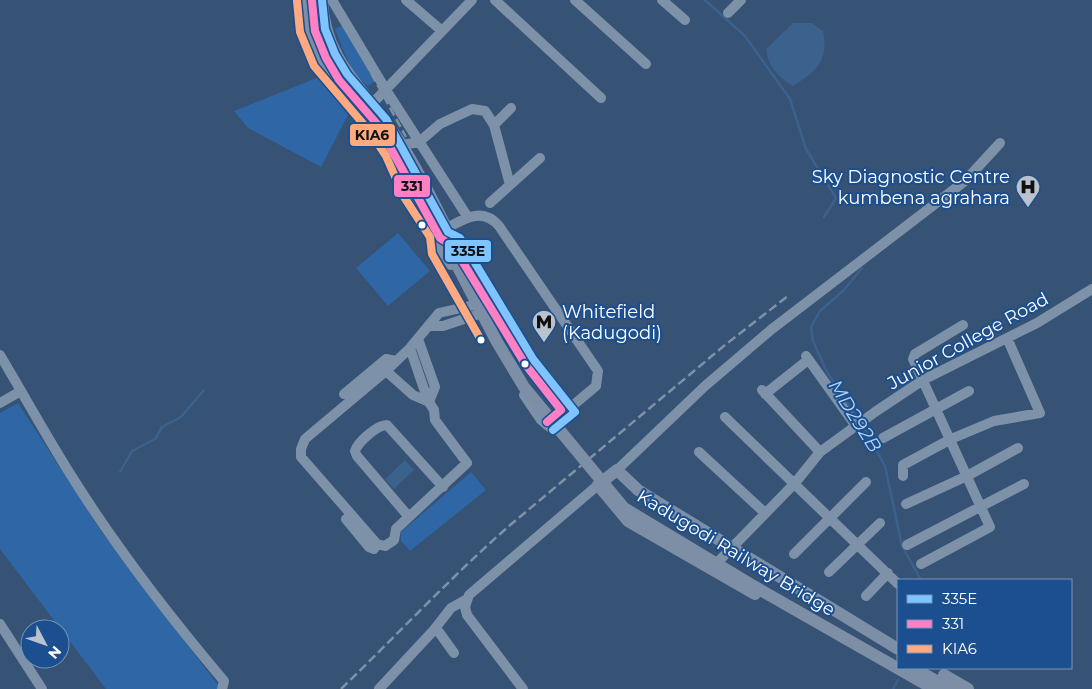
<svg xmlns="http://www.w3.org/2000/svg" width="1092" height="689" font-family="Montserrat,sans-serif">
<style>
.green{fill:#2f66a5}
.water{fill:#3b618d}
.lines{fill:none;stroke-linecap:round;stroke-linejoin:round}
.stream{stroke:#3b618d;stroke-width:2.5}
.minor{stroke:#7d92a8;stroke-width:10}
.major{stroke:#7d8ea7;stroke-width:12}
.rail{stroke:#7e92a7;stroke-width:2.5;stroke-dasharray:9 4;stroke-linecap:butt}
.major-bridge{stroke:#7d8ea7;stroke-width:12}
.bus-1-casing{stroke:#1b4f8f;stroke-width:11}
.bus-2-casing{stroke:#1b4f8f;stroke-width:11}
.bus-3-casing{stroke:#1b4f8f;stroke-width:11}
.bus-1{stroke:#80c4ff;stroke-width:8}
.bus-2{stroke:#ff80c5;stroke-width:8}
.bus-3{stroke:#ffa980;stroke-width:8}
.bus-dot{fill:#fff;stroke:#1b4f8f;stroke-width:2}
.labels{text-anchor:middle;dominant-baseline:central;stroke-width:4;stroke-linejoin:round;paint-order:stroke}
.poi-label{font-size:18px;fill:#fff;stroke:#1b4f8f;text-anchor:end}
.street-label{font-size:18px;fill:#fff;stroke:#1b4f8f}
.water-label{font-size:19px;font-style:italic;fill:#b5d3f5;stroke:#1b4f8f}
.line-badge{stroke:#1b4f8f;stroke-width:2}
.pale-badge-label{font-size:14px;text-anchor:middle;font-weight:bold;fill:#111}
</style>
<rect width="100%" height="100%" fill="#365274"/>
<path class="green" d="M344,24L377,80L368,86C351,74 342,47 335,29Z
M319,77L348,115L321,167L248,128L234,111Z
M398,233L430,271L388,306L356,268Z
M18,403L101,531L221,689H106L0,549V413Z
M471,472L486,490L410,551L401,541V532Z"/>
<path class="water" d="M793,23H812L823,31C829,61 817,71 793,86C778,77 768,67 766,49Z
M405,460L414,470L394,489L385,479Z"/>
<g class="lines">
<path class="stream" d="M705,0L745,36L790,99L806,149L836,198L824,217
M858,419L827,372L813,341L811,327L820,311L844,290L862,268
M862,424L885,466L902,546L921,580
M120,472L132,451L155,439L162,427L181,417L204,390
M893,689L898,680"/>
<path class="minor" d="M332,0L386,90L467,216
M406,0L442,31
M495,0L601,98
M575,0L646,64
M662,0L685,20
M728,13L741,0
M367,109L472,0
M402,145L419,142L440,124L472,109L485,111L494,125
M510,185L494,125L511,108
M490,203L540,158
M447,228C465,218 483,207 499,226L598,371L596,386L571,407
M448,232L460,238L514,330L533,359L575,412L553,430L541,420L524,395
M440,234L441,249L451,265
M429,326H443L479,314
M418,339L435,387L429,402
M410,348L425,392
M0,355C25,397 48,439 74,480C118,550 170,617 224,681L222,689
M806,356L856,426
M386,371L413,395L429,402L434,410L435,420L467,463L396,529L394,540L385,546L377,544L301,457V449L305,439Z
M386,371L410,348L439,313L474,305
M762,390L820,452
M344,394L386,359L396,361
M765,394L808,360
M0,403L21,391
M725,417L898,584
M883,438L969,391
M699,452L765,513
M617,470L705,386L772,329L965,181L1000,143
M903,476V465L951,439L994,421L1040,413L1007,338
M906,504L967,476L1018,448
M409,517L357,456L355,451C358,442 377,425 387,425L443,487
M346,519L369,547L374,549L377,544
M907,545L1024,484
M794,554L866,482
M921,564L990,527L913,359L915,354L963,325
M712,568L795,483L820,452L875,412L923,380L1037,323L1092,289
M829,572L880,523
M866,596L888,573
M0,624L42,689
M436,628L454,653
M379,689L433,631L451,608L467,599
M523,689L467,615L465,607L469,595L598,485"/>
<path class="major" d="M307,0L310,29L323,61L340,83L379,127L395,151L413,192L447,246
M322,0C324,64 370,93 401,144C421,175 437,209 453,242
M755,594L628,521L598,485L617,470L638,490L662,505L898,649
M913,668L951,689
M944,675L968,689"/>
<path class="rail" d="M365,62L406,137
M341,689C397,635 450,578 509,526L725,345L788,296"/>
<path class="major-bridge" d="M447,246L497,342L524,387L624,508L750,584L934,689"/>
<defs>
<path id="bus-1" d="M322,0L325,29L335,54L347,74L386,119L448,232L460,238L533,359L575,412L553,430"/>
<path id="bus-2" d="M312,1L315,31L326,58L339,80L378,125L440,238L453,246L525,364L561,410L547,422"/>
<path id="bus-3" d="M297,1L300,32L314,66L371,133L386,156L404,197L430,237L432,254L481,340"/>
</defs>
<use href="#bus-1" class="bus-1-casing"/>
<use href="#bus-2" class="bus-2-casing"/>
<use href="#bus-3" class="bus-3-casing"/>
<use href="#bus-1" class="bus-1"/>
<use href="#bus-2" class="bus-2"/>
<use href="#bus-3" class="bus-3"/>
</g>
<defs>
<symbol id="hospital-pin" viewBox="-11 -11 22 30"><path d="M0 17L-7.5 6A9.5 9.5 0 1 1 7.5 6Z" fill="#b9c2ce" stroke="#1b4f8f"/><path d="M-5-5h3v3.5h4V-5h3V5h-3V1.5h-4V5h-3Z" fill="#111"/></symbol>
<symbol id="metro-pin" viewBox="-11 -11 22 30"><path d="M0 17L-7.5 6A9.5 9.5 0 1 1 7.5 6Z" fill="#b9c2ce" stroke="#1b4f8f"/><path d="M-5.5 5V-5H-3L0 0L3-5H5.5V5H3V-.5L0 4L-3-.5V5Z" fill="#111"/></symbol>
</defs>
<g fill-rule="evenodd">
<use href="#hospital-pin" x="1014" y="173" width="28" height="38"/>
<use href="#metro-pin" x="530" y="308" width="28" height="38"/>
</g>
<g class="bus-dot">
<circle cx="422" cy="225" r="4.5"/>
<circle cx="481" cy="340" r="4.5"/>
<circle cx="525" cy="364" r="4.5"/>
</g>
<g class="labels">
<g class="poi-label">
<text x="1010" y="177">Sky Diagnostic Centre<tspan x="1010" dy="21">kumbena agrahara</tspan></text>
<text x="562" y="312" text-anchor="start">Whitefield<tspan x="562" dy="21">(Kadugodi)</tspan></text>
</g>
<g class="street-label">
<text transform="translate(968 341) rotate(-29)">Junior College Road</text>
<text transform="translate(736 553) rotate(31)">Kadugodi Railway Bridge</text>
</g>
<g class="water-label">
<text transform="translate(855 416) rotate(58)">MD292B</text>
</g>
</g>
<g class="line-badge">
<rect x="349" y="123" width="47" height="24" rx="5" fill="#ffa980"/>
<rect x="393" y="174" width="38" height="24" rx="5" fill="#ff80c5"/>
<rect x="444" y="239" width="48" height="24" rx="5" fill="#80c4ff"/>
</g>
<g class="pale-badge-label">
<text x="372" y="140">KIA6</text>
<text x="412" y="191">331</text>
<text x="468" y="256">335E</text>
</g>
<rect x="897" y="579" width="175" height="90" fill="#1b4f8f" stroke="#7695bc"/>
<rect x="907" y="595" width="25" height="8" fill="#80c4ff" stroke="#7695bc"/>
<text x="942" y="604" font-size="15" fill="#ffffff">335E</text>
<rect x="907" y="620" width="25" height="8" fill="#ff80c5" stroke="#7695bc"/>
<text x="942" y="629" font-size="15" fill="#ffffff">331</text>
<rect x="907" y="645" width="25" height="8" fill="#ffa980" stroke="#7695bc"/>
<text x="942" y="654" font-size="15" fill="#ffffff">KIA6</text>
<g transform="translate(45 644) rotate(131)"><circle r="24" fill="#1b4f8f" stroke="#7695bc"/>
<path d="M0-4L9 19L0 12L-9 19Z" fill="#b9c2ce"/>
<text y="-8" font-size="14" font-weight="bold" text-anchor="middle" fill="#ffffff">N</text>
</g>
</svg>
